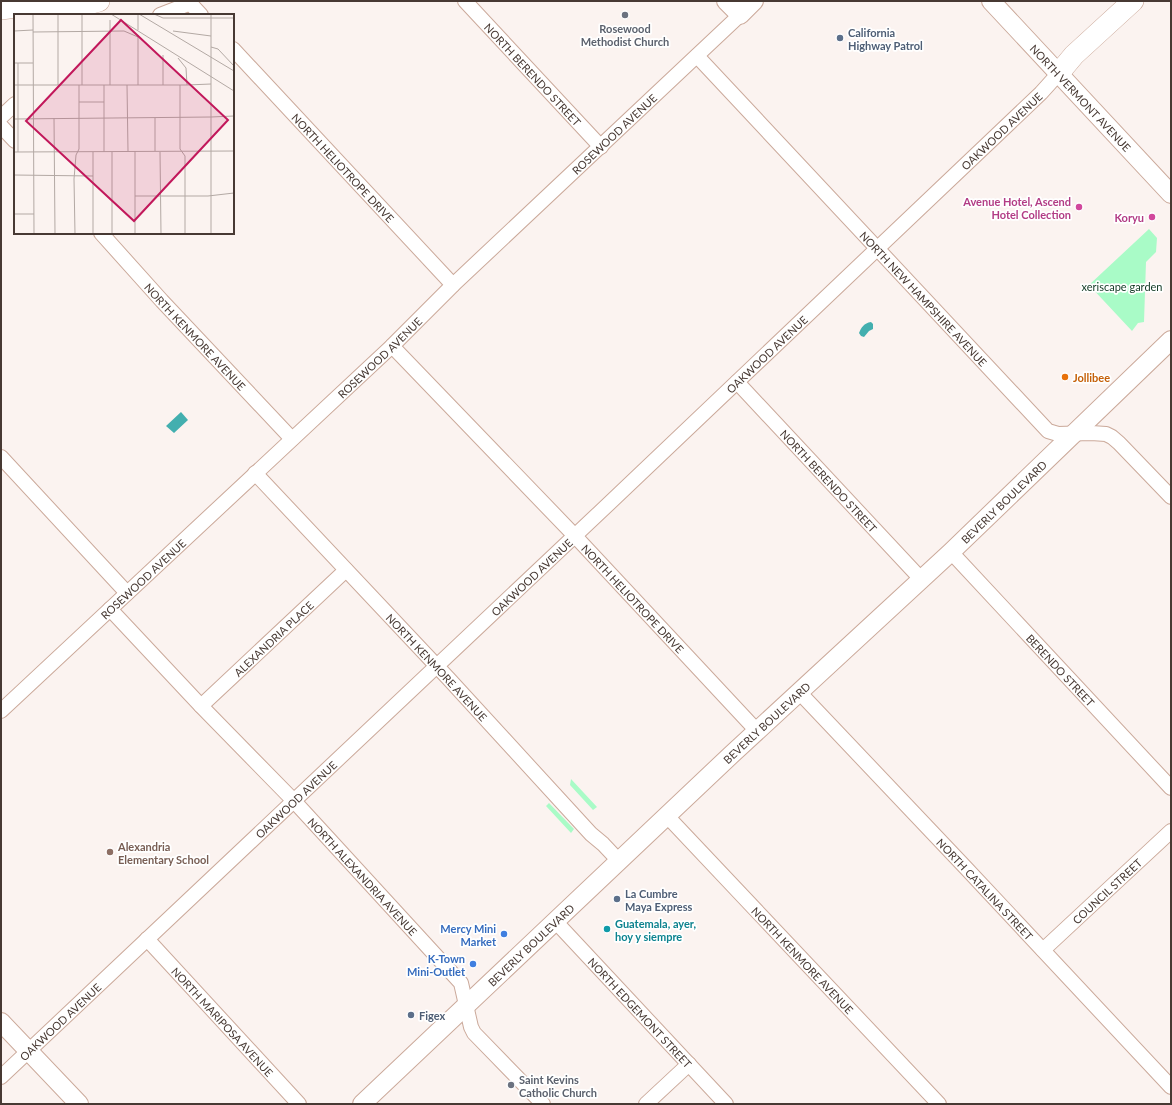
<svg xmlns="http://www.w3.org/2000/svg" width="1172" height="1105" font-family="Lato,sans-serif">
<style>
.green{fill:#a9fbc7}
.water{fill:#43afaf}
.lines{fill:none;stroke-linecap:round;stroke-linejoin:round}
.minor-casing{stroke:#cba99a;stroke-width:16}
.major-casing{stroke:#cba99a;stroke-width:20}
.highway-casing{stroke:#cba99a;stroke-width:22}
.minor{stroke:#fff;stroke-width:14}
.major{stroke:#fff;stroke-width:18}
.highway{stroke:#fff;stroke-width:21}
.worship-dot{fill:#6b7280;stroke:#fff;stroke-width:1.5}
.service-dot{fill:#5c6f8a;stroke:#fff;stroke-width:1.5}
.hotel-dot{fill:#d1479c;stroke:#fff;stroke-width:1.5}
.food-dot{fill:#e8710a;stroke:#fff;stroke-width:1.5}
.education-dot{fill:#8d6e63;stroke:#fff;stroke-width:1.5}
.culture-dot{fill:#0f9aa8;stroke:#fff;stroke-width:1.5}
.shop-dot{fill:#3f7fe0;stroke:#fff;stroke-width:1.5}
.labels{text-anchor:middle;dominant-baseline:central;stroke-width:3.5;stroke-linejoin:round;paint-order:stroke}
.worship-label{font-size:11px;font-weight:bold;fill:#5b616d;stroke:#fff}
.service-label{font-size:11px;font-weight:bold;fill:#4e5e75;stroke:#fff;text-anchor:start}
.street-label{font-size:11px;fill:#473933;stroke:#fff}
.hotel-label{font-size:11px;font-weight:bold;fill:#b23c85;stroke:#fff;text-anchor:end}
.park-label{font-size:11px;fill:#103923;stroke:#fff}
.food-label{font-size:11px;font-weight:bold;fill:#c56008;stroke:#fff;text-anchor:start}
.education-label{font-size:11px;font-weight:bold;fill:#785e54;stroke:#fff;text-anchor:start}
.culture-label{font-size:11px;font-weight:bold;fill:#0d838f;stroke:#fff;text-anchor:start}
.shop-label{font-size:11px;font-weight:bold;fill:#366cbe;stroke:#fff;text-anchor:end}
.inset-road{fill:none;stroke:#b3a9a4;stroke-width:1}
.view{fill:#c2185b;fill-opacity:0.15;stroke:#c2185b;stroke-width:2}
.inset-edge{fill:none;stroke:#473933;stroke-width:2}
</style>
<rect width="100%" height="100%" fill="#fbf3f0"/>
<path class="green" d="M1149,229L1157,238L1156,252L1146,262L1144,322L1138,323L1132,331L1089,285Z
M571,779L597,807L593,810L570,785Z
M549,803L574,829L571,833L546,806Z"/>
<path class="water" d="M871,322L873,324V329L869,331L864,337L861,336L859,333C861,328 864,323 871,322Z
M181,412L188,420L174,433L166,426Z"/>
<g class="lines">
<defs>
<g id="minor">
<path d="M188,1L201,15"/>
<path id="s1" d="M465,1L601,147"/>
<path d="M160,15L191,3"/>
<path id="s2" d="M233,49L453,285"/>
<path id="s3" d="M697,56L1048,431L1058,434L1091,433L1106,434L1112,437L1119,443L1171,497"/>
<path d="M1,117L15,104"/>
<path d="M1,126L15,141"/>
<path id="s4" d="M101,233L162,301L292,439"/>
<path id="s5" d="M392,346L575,536L757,731"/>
<path id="s6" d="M737,382L921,579"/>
<path d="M1,457L127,593"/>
<path id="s7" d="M255,473L448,678L591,834L603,844L619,861"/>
<path id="s8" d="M951,552L1171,788"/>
<path id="s9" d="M110,609L201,706L294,801L461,983L471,1027L474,1033L543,1104"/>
<path id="s10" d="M799,692L965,867L1171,1087"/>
<path id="s11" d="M201,706L346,570"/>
<path id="s12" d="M1,711L392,346L453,285L740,15"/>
<path id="s13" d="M667,816L939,1104"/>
<path id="s14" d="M555,921L726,1104"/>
<path id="s15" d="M147,939L299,1104"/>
<path id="s16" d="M1043,950L1171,831"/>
<path id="s17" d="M1,1077L599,513L1041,93L1059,73"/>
<path d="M646,1104L689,1064"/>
</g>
<g id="major">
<path d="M726,1L740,15L754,1"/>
<path id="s18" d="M991,1L1171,194"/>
<path d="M1,1022L79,1104"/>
<path id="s19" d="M362,1104L731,755L951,552L1171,340"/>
</g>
<path id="highway" d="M1,9L59,1
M47,15L99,1
M1059,73L1074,55L1133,1"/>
</defs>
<use href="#minor" class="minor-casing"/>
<use href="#major" class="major-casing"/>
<use href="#highway" class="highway-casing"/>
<use href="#minor" class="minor"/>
<use href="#major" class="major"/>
<use href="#highway" class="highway"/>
</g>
<g class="worship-dot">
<circle cx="625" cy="15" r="4"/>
<circle cx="511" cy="1085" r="4"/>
</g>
<g class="service-dot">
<circle cx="840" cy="38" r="4"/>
<circle cx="617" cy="899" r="4"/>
<circle cx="411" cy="1015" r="4"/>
</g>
<g class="hotel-dot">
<circle cx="1079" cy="207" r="4"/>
<circle cx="1152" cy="217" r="4"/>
</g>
<circle class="food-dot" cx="1065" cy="377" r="4"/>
<circle class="education-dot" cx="110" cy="852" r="4"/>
<circle class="culture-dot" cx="607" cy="929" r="4"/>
<g class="shop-dot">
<circle cx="504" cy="934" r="4"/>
<circle cx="473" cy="964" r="4"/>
</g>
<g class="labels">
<g class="worship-label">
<text x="625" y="28">Rosewood<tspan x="625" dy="13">Methodist Church</tspan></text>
<text x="519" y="1079" text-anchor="start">Saint Kevins<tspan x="519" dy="13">Catholic Church</tspan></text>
</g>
<g class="service-label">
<text x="848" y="32">California<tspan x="848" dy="13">Highway Patrol</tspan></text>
<text x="625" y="893">La Cumbre<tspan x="625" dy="13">Maya Express</tspan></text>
<text x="419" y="1015">Figex</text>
</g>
<g class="street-label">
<text stroke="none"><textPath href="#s1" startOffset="100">NORTH BERENDO STREET</textPath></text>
<text stroke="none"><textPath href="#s18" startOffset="132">NORTH VERMONT AVENUE</textPath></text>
<text stroke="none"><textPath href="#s17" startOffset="1377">OAKWOOD AVENUE</textPath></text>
<text stroke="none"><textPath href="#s12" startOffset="842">ROSEWOOD AVENUE</textPath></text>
<text stroke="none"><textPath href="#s2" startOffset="162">NORTH HELIOTROPE DRIVE</textPath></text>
<text stroke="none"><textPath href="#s3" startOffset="332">NORTH NEW HAMPSHIRE AVENUE</textPath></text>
<text stroke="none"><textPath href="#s4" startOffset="140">NORTH KENMORE AVENUE</textPath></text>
<text stroke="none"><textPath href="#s17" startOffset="1053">OAKWOOD AVENUE</textPath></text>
<text stroke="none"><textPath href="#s12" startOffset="518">ROSEWOOD AVENUE</textPath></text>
<text stroke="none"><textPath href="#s6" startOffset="135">NORTH BERENDO STREET</textPath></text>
<text stroke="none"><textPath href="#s19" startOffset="880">BEVERLY BOULEVARD</textPath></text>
<text stroke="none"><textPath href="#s17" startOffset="729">OAKWOOD AVENUE</textPath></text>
<text stroke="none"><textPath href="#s12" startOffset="194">ROSEWOOD AVENUE</textPath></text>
<text stroke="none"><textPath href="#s5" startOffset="349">NORTH HELIOTROPE DRIVE</textPath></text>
<text stroke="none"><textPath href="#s11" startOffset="99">ALEXANDRIA PLACE</textPath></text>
<text stroke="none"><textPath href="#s7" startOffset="266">NORTH KENMORE AVENUE</textPath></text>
<text stroke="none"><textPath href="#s8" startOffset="161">BERENDO STREET</textPath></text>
<text stroke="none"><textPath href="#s19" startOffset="556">BEVERLY BOULEVARD</textPath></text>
<text stroke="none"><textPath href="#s17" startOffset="405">OAKWOOD AVENUE</textPath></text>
<text stroke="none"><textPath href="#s9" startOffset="368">NORTH ALEXANDRIA AVENUE</textPath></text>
<text stroke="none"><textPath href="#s10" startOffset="271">NORTH CATALINA STREET</textPath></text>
<text stroke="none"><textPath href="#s16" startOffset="87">COUNCIL STREET</textPath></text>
<text stroke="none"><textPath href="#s19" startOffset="232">BEVERLY BOULEVARD</textPath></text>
<text stroke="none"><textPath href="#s13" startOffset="198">NORTH KENMORE AVENUE</textPath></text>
<text stroke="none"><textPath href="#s14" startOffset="125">NORTH EDGEMONT STREET</textPath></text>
<text stroke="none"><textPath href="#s17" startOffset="81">OAKWOOD AVENUE</textPath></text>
<text stroke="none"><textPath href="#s15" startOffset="112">NORTH MARIPOSA AVENUE</textPath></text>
</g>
<g class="hotel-label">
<text x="1071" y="201">Avenue Hotel, Ascend<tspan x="1071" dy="13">Hotel Collection</tspan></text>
<text x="1144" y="217">Koryu</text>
</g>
<g class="park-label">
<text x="1122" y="286">xeriscape garden</text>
</g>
<g class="food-label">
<text x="1073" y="377">Jollibee</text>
</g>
<g class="education-label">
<text x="118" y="846">Alexandria<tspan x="118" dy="13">Elementary School</tspan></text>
</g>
<g class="culture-label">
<text x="615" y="923">Guatemala, ayer,<tspan x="615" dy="13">hoy y siempre</tspan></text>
</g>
<g class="shop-label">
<text x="496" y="928">Mercy Mini<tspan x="496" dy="13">Market</tspan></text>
<text x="465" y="958">K-Town<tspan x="465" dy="13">Mini-Outlet</tspan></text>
</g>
</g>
<g transform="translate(14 14)">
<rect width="220" height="220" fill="#fbf3f0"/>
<path class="inset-road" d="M19,0L20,220M44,0V71M68,0V71M97,0L220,77M124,0V16M125,0L220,57M140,0L149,4H220M197,0V220M0,17L19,16M159,17L197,22M19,18L110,17L124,23M124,21V71M197,33L204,35L220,52M149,41V71M164,44L172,54M0,49H19M4,49V138M172,54L173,71L197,70M0,71H173M90,71V138M96,71V6M113,71L114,137M166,71V135L171,142V220M65,88H90M197,103L220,102M40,104L41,220M141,104V137M0,105L197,103M121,137V220M0,138L220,137M79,138V220M98,138V220M146,138L147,220M0,161L79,162M121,182H194L220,179M0,200H20M61,220L60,165L62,141L65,135V71"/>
<path class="view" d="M107,6L214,106L120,207L12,107Z"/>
<rect width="220" height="220" class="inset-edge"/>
</g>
<rect width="1172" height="1105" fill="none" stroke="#473933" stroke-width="4"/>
</svg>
